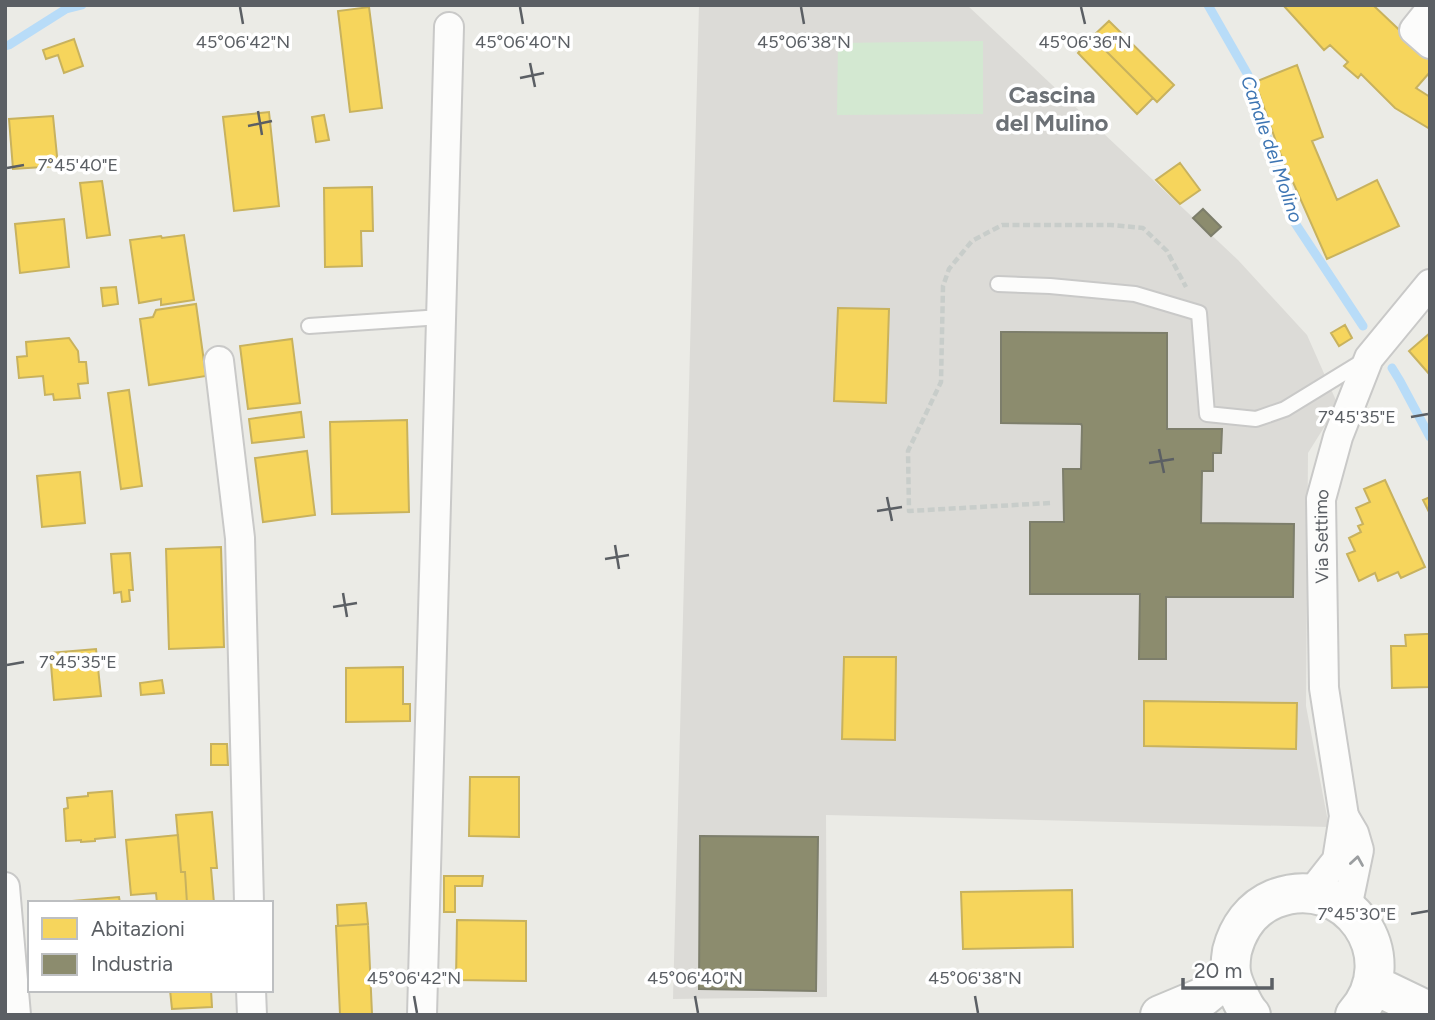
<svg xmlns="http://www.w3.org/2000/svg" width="1435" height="1020" font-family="Figtree,sans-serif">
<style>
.industrial{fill:#dcdbd7}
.green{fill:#d3e8d1}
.homes{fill:#f6d55c;stroke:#c8b25e;stroke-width:2}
.industry{fill:#8c8c6e;stroke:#7d7e6b;stroke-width:2}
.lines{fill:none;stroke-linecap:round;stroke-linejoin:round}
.stream{stroke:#b8dcf8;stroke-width:9}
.lane-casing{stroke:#c9c9c8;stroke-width:18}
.street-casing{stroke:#c9c9c8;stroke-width:32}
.secondary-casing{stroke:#c7c8c6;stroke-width:42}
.path{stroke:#c8cdca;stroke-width:4.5;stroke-dasharray:7 3.5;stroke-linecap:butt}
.lane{stroke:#fcfcfb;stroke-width:14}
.street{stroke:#fcfcfb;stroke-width:28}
.secondary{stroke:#fcfcfb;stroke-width:38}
.oneway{stroke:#9b9ea0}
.ticks{fill:none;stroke:#5b5f64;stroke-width:2.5}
.labels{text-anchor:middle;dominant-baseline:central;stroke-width:7;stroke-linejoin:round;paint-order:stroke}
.street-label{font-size:18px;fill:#5b5f64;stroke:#fff}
.water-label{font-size:19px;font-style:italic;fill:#3d75b3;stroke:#fff}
.district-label{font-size:24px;font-weight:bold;fill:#6c7176;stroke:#fff}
.ticks-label{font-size:18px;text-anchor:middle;fill:#5b5f64;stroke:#fff;stroke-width:7;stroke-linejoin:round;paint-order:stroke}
</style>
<rect width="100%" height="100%" fill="#ebebe6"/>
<path class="industrial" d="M699,5H967L1238,260L1307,335L1338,405L1308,453L1306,706L1329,827L826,815L827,997L673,999Z"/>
<path class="green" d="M983,41V114L837,115L838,43Z"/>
<path class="homes" d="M1283,5H1373L1430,59V72L1416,88L1430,97V129L1395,108L1361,74L1358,78L1344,66L1348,62L1330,45L1324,50Z
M369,7L382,108L350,112L338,11Z
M1109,21L1174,85L1157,102L1092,37Z
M1092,37L1153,98L1137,114L1078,53Z
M74,39L83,66L64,73L58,55L46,59L43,50Z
M1297,65L1323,137L1312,141L1337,200L1377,180L1399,226L1327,259L1280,153L1255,82Z
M269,112L279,206L234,211L223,117Z
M324,115L329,140L316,142L312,117Z
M53,116L58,166L13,169L9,119Z
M1180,163L1200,190L1180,204L1156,180Z
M102,181L110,235L87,238L80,183Z
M372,187L373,231H361L362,266L325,267L324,188Z
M64,219L69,267L20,273L15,224Z
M184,235L194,300L161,305V299L139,303L130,240L161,236L162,238Z
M116,287L118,304L103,306L101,288Z
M196,304L206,376L149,385L140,319L153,317L156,310Z
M838,308L889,309L886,403L834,401Z
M1345,325L1352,338L1339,346L1331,333Z
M1430,333V375L1409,351Z
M69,338L78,351L79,362H86L88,383L78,384L80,398L54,400L53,394L45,395L43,376L19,378L17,357L27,356L26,342Z
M292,339L300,403L248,409L240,346Z
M129,390L142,486L121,489L108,393Z
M301,412L304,437L252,443L249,419Z
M407,420L409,512L332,514L330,422Z
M307,451L315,515L263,522L255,458Z
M80,472L85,523L42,527L37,476Z
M1385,480L1425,567L1401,578L1398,572L1378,581L1375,573L1359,581L1347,554L1355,551L1349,538L1361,532L1358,526L1363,524L1356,508L1370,502L1364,489Z
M1430,497V514L1423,500Z
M221,547L224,647L169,649L166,549Z
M130,553L133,590H129L130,601L122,602L121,592L114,593L111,554Z
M1426,634H1430V687L1392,688L1391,646H1406L1405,635Z
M96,649L101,696L54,700L50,653Z
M844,657H896L895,740L842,739Z
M403,667V704H410V721L346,722V668Z
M162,680L164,693L141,695L140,683Z
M1144,701L1297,703L1296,749L1144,746Z
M211,744H227L228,765H211Z
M470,777H519V837L469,836Z
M112,791L115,837L95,839V841L81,842V840L66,841L64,809L68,808L67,798L88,796V793Z
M212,812L217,868H211L214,903H187L185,872H181L176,815Z
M178,835L181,872H185L187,903H157L156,893L131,895L126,840Z
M444,876H483L482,886H455V912H444Z
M1072,890L1073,947L963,949L961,892Z
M119,897L120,903H73V901Z
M366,903L368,924L338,926L337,905Z
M457,920L526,921V981L456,980Z
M368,924L372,1014H340L336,926Z
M170,990H211L212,1007L172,1009Z"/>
<path class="industry" d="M1203,209L1221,227L1211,236L1193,218Z
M1001,332L1167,333V429H1222L1221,453H1213V471H1202L1201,523L1294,524L1293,597H1166V659H1139L1140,594H1030V522H1064L1063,469H1081L1082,426L1081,424L1001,423Z
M700,836L818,837L816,991L699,989Z"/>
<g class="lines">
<path class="stream" d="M1208,5L1248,75L1293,220L1363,326
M5,46L9,45L66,9L82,5
M1392,368L1400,381L1430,437"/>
<defs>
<path id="lane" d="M998,284L1050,286L1135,294L1199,313L1207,414L1256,419L1285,409L1365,360
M309,326L441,317"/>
<g id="street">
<path d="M1430,10L1414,30L1430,44"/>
<path d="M219,361L240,538L249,903"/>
<path d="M1344,816L1354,833L1359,850L1347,908"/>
<path d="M5,887L16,1015"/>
<path id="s1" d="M1311,893L1337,860L1344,816L1324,688L1321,499L1338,437L1369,358L1430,284"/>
<path d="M251,990L252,1015"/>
<path d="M422,1015L449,27"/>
</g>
<path id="secondary" d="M1372,984L1430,1012
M1160,1015L1203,997L1231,974
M1251,1015C1244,1008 1232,982 1231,972C1230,965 1231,957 1232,951C1238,928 1252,908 1274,899C1347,870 1407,957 1355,1015"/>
</defs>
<use href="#lane" class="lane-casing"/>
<use href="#street" class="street-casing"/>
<use href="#secondary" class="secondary-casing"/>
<path class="path" d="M1050,503L909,511L908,451L941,382L943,286L949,269L972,241L1002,225H1111L1143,228L1167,251L1186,287"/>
<use href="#lane" class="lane"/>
<use href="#street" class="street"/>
<use href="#secondary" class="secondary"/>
</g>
<defs><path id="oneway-chevron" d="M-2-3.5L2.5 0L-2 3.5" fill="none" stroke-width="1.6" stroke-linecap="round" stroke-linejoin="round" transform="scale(1.75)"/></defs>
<use class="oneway" href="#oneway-chevron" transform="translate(1357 861) rotate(-81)"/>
<path class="ticks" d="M240,7L243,24M520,7L523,24M801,7L804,24M1081,7L1085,24M530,63L535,87M520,78L544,73M258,111L262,135M248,126L272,121M7,168L24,165M1411,417L1428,414M1159,449L1164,473M1149,463L1174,459M887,497L892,521M877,511L902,507M615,545L619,569M605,559L629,555M343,593L347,617M333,607L357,603M7,665L24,662M1411,914L1428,911M414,996L417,1013M695,996L698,1013M975,996L978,1013"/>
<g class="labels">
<g class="street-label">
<text stroke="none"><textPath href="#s1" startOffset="368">Via Settimo</textPath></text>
</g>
<g class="water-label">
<text transform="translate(1272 149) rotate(71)">Canale del Molino</text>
</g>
<g class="district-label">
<text x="1052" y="94">Cascina<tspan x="1052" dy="28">del Mulino</tspan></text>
</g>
</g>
<g class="ticks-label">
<text x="243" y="48">45°06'42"N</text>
<text x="523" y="48">45°06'40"N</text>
<text x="804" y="48">45°06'38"N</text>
<text x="1085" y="48">45°06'36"N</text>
<text x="78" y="171">7°45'40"E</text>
<text x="1357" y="423">7°45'35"E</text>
<text x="78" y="668">7°45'35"E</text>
<text x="1357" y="920">7°45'30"E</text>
<text x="414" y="984">45°06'42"N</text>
<text x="695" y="984">45°06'40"N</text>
<text x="975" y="984">45°06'38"N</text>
</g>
<rect width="1435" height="1020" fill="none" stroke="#5b5f64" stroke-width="14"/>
<rect x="28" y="901" width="245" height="91" fill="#ffffff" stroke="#bdbfc1" stroke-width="2"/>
<rect x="42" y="918" width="35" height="21" fill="#f6d55c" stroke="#bdbfc1" stroke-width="2"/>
<text x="91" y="936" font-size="21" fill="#5b5f64">Abitazioni</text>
<rect x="42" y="954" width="35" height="21" fill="#8c8c6e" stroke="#bdbfc1" stroke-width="2"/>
<text x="91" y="971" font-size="21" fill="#5b5f64">Industria</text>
<path d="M1183 978v10h89v-10" fill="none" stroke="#5b5f64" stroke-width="3.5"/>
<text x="1194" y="978" font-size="21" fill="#5b5f64" stroke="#ffffff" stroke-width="5" paint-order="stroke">20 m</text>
</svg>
